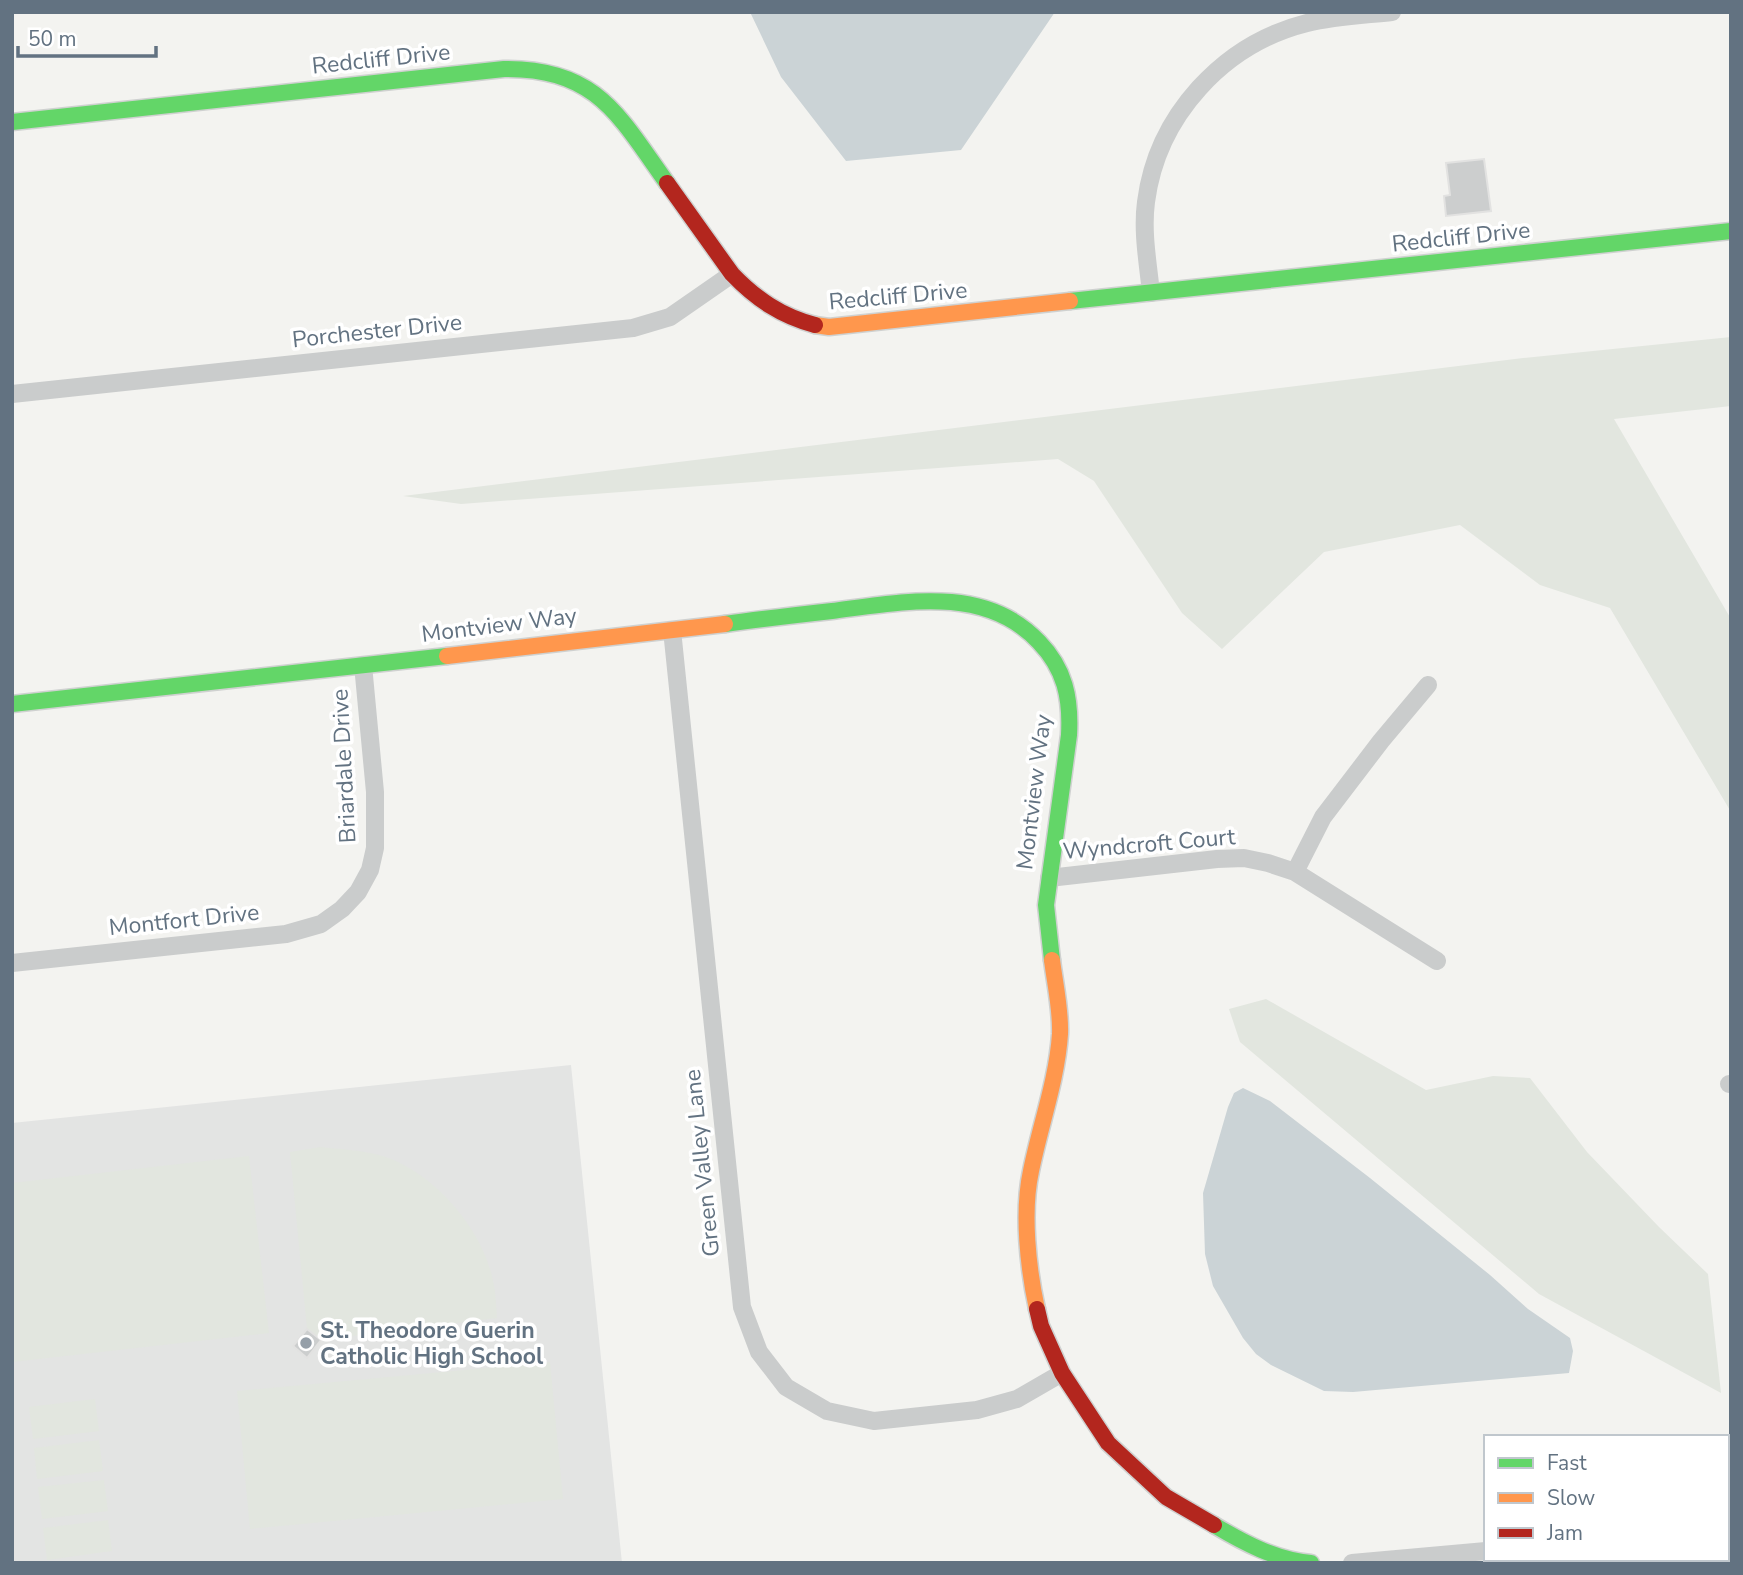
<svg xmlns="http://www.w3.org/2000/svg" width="1743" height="1575" font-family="'Nunito Sans',sans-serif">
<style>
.built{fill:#e3e4e3}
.green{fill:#e2e6df}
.water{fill:#cbd3d6}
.building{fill:#cccece;stroke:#e2e2e1;stroke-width:2}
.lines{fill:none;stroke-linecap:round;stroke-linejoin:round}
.fast-casing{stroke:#cfd1d0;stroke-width:19}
.slow-casing{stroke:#cfd1d0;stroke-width:19}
.jam-casing{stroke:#cfd1d0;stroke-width:19}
.street{stroke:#cacccc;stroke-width:18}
.fast{stroke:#63d668;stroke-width:16}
.slow{stroke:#ff974d;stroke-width:16}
.jam{stroke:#b3261e;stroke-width:16}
.poi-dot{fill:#959fa8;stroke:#fff;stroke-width:2.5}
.labels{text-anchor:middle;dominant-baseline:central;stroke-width:7;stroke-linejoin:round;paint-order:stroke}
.street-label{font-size:23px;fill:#627281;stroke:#fff}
.poi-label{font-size:23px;font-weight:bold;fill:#627281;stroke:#fff;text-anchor:start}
</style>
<rect width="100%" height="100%" fill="#f3f3f0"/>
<path class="built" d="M571,1065L622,1563H12V1123Z"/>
<path class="green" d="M1731,337V406L1614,419L1731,619V812L1610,608L1540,585L1460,525L1324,552L1222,649L1182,613L1094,481L1058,459L461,504L403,496L1523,358Z
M1266,999L1426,1090L1493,1076L1530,1078L1587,1152L1659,1227L1708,1274L1721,1393L1539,1294L1240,1042L1229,1009Z
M320,1147C340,1149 359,1150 379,1155C431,1169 483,1228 493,1281C496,1293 496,1306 497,1318L321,1340L307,1329L290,1152Z
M249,1156L269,1333L12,1362V1183Z
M550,1362L563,1499L250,1529L237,1391Z
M95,1399L99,1431L33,1439L29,1407Z
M99,1440L103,1471L37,1479L34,1448Z
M104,1480L108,1511L42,1519L38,1487Z
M108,1520L112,1551L47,1560L43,1528Z"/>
<path class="water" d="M750,12H1055L961,150L846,161L781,77Z
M1243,1088L1270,1101L1370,1178L1490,1275L1528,1309L1570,1338L1573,1351L1569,1373L1353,1392L1324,1391L1271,1365L1256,1354L1243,1338L1213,1286L1205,1254L1203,1193L1228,1107L1234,1093Z"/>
<path class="building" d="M1484,159L1491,211L1446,216L1444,196L1450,195L1446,163Z
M307,1329L321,1340L307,1358L293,1346Z"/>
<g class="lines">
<defs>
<path id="fast" d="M12,122L504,69C597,68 619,116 667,183
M1070,301L1731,231
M725,624C761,619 796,615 832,611C902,602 985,584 1039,642C1065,669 1071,698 1069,735L1046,905L1052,960
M12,704L447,656
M1214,1525C1244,1543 1276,1560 1311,1563"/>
<path id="slow" d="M815,325L829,327L1070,301
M447,656L725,624
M1037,1309C1028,1268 1022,1212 1031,1171C1040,1126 1057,1080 1060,1034C1061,1010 1055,984 1052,960"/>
<path id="jam" d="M667,183L732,274C756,299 781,316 815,325
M1037,1309L1041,1326L1062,1373L1108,1443L1166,1497L1214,1525"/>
</defs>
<use href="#fast" class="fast-casing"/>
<use href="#slow" class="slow-casing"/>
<use href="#jam" class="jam-casing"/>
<path class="street" d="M1151,293C1148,263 1142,232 1146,202C1157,116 1223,44 1307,23C1335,16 1364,15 1392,12
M12,394L633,328L670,317L732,274
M672,630L742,1307L759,1352L786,1387L827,1411L874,1421L977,1410L1017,1399L1062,1373
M1295,872L1323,817L1381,741L1428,685
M1049,878L1217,859L1244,858L1268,863L1295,872L1437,961
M12,963L286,934L321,924L342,909L358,892L370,870L375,848V792L363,665
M1729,1084H1731
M1532,1559L1538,1563
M1352,1563L1486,1551"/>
<use href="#fast" class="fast"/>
<use href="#slow" class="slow"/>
<use href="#jam" class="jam"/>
</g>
<circle class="poi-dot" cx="306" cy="1343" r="7"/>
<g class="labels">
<g class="street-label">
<text transform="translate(381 59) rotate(-6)">Redcliff Drive</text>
<text transform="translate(1461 237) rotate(-6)">Redcliff Drive</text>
<text transform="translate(898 296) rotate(-5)">Redcliff Drive</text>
<text transform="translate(377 331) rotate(-6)">Porchester Drive</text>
<text transform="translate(499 625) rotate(-7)">Montview Way</text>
<text transform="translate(344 766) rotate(-93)">Briardale Drive</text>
<text transform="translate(1034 792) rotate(-83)">Montview Way</text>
<text transform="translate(1149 844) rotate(-5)">Wyndcroft Court</text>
<text transform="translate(184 920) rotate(-6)">Montfort Drive</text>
<text transform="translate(702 1163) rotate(-96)">Green Valley Lane</text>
</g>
<g class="poi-label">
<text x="320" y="1330">St. Theodore Guerin<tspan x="320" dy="26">Catholic High School</tspan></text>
</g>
</g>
<rect width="1743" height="1575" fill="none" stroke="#627281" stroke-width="28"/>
<rect x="1484" y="1435" width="245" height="126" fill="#ffffff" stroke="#c0c7cd" stroke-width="2"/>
<rect x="1498" y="1458" width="35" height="10" fill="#63d668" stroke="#c0c7cd" stroke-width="2"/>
<text x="1547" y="1470" font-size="21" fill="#627281">Fast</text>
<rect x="1498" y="1493" width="35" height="10" fill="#ff974d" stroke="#c0c7cd" stroke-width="2"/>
<text x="1547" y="1505" font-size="21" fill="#627281">Slow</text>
<rect x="1498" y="1528" width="35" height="10" fill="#b3261e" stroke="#c0c7cd" stroke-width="2"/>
<text x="1547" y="1540" font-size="21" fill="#627281">Jam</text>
<path d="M18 46v10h138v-10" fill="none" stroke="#627281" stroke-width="3.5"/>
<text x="28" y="46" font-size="21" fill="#627281" stroke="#ffffff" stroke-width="5" paint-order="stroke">50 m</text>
</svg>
